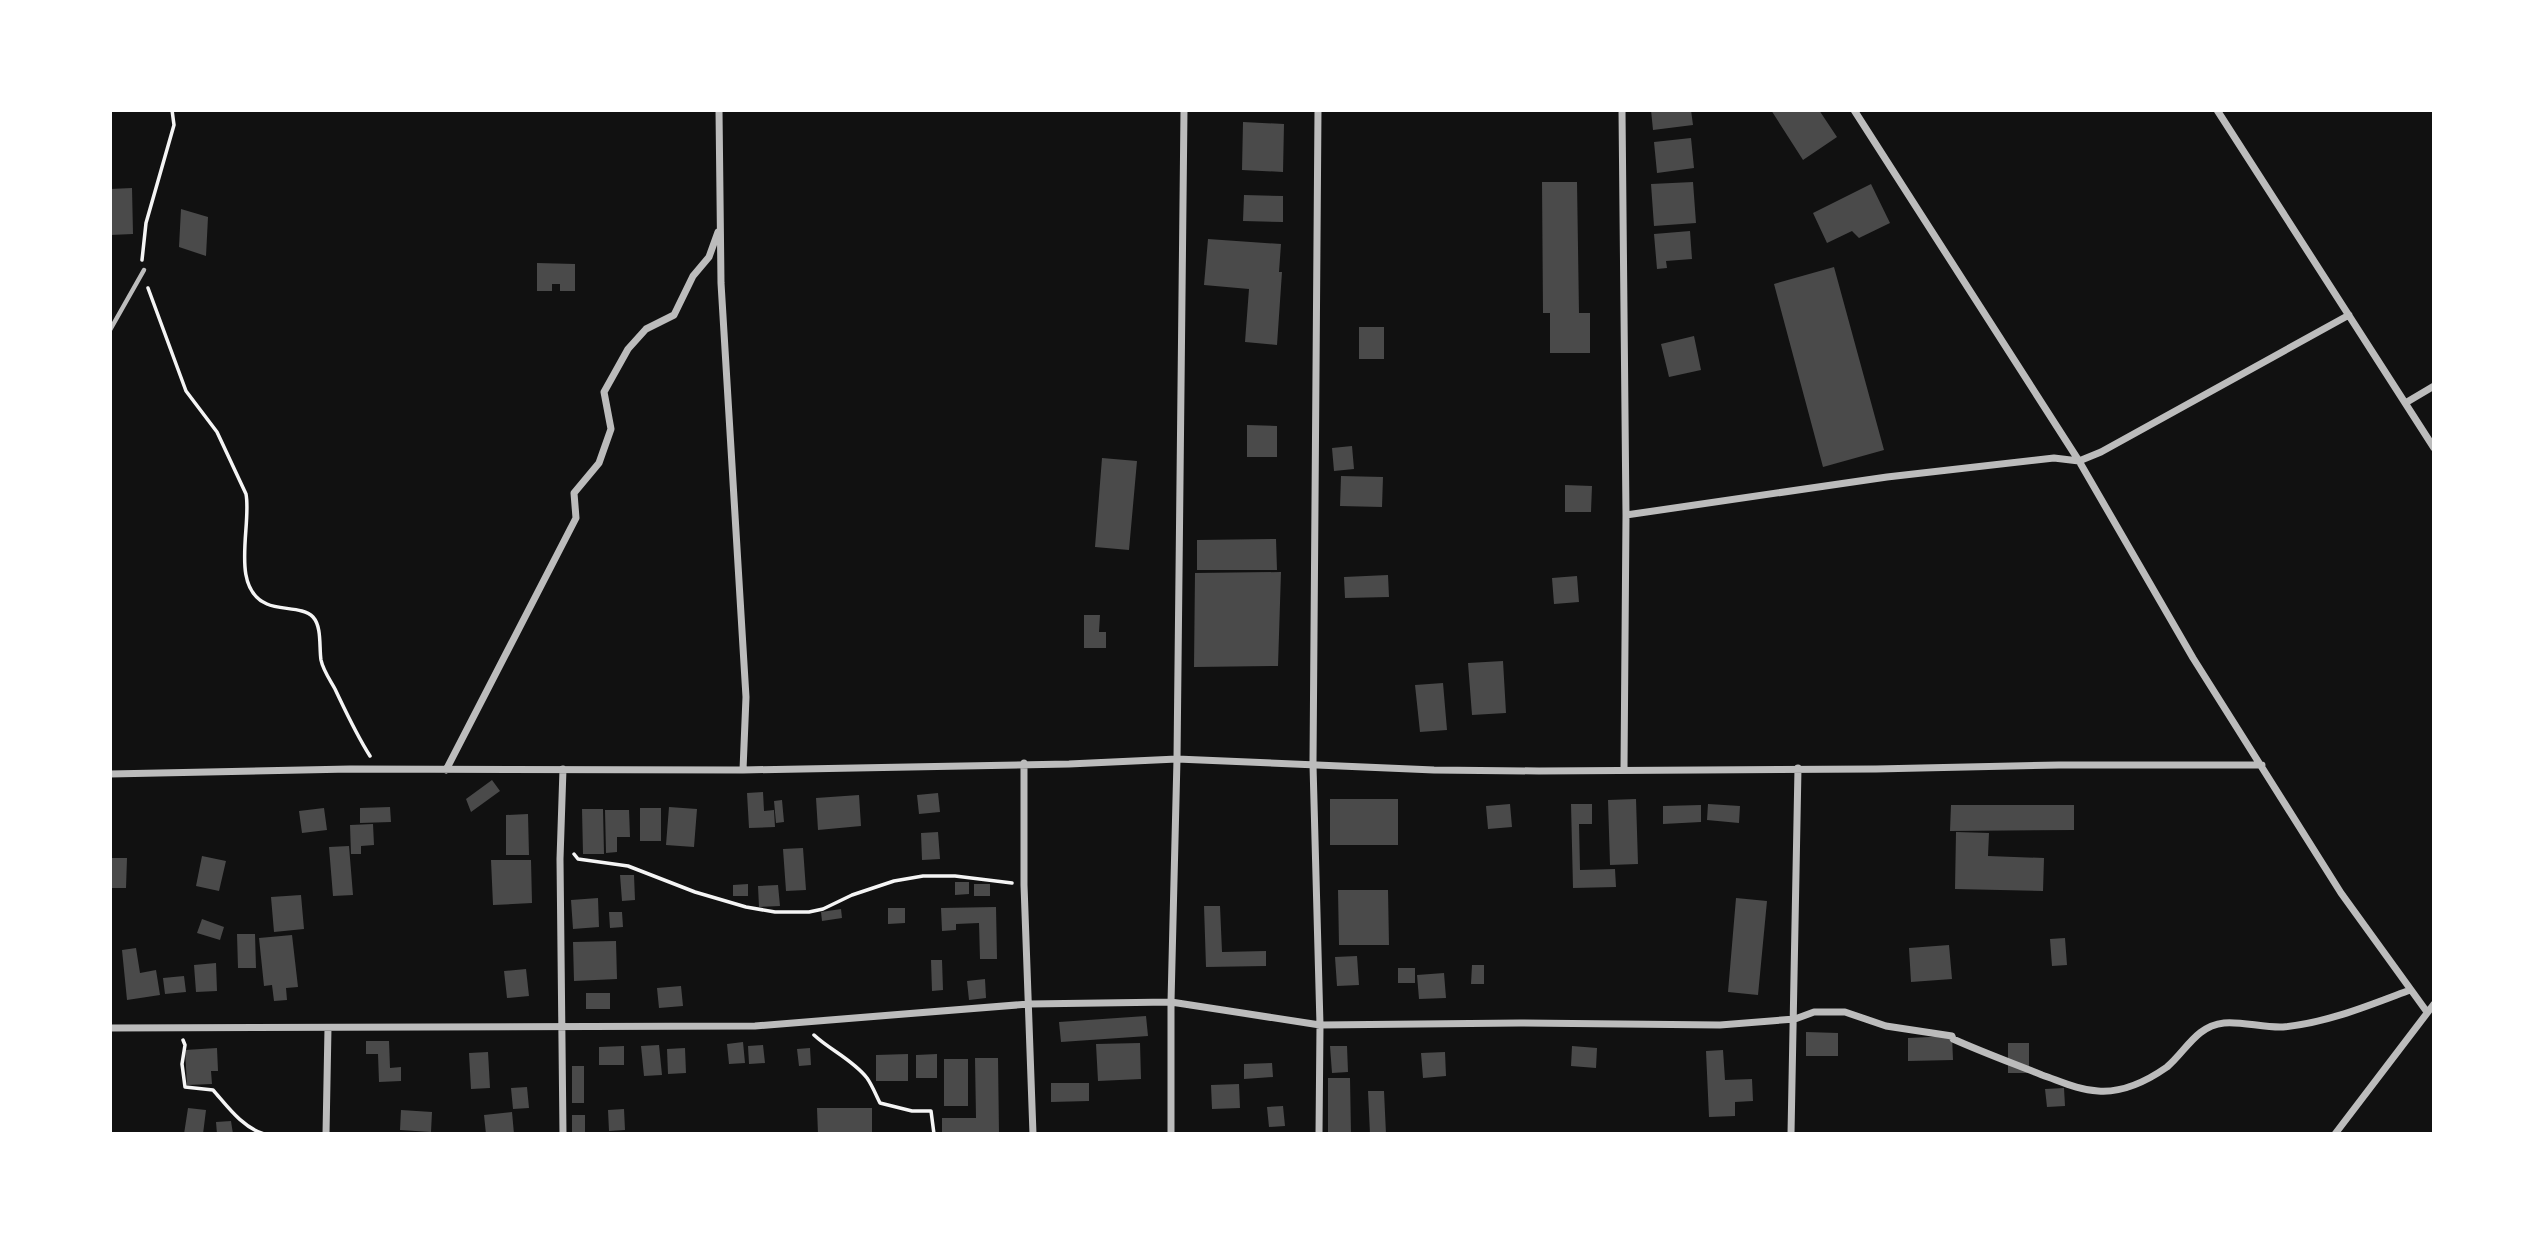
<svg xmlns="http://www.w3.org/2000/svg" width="2544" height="1244" font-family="Ubuntu,sans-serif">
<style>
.building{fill:#4a4a4a}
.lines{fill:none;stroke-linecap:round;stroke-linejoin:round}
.path{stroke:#f5f5f5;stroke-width:3.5}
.service{stroke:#bcbcbc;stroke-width:4.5}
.minor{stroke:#bcbcbc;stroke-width:7}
</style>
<rect width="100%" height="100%" fill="#111"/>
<path class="building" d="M1651,110H1691L1693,125L1653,130Z
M1771,110H1819L1837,137L1803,160Z
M1243,122L1284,124L1283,172L1242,170Z
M1691,138L1694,168L1657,173L1654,142Z
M1542,182H1577L1579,313H1590V353H1550V313H1543Z
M1693,182L1696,223L1654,226L1651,184Z
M1871,184L1890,223L1859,238L1852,231L1827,243L1813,213Z
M132,188L133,234L110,235V189Z
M1244,195L1283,196V222L1243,221Z
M181,209L208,217L206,256L179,247Z
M1690,231L1692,259L1666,261L1667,268L1657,269L1654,234Z
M1208,239L1281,244L1279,272H1282L1277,345L1245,342L1249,289L1204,285Z
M537,263L575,264V291H560V284H552V291H537Z
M1834,267L1884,450L1823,467L1774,284Z
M1359,327H1384V359H1359Z
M1694,336L1701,370L1669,377L1661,344Z
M1247,425L1277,426V457H1247Z
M1352,446L1354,469L1334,471L1332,448Z
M1102,458L1137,461L1129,550L1095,547Z
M1341,476L1383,477L1382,507L1340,506Z
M1565,485L1592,486L1591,512H1565Z
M1276,539L1277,570H1197V540Z
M1281,572L1278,666L1194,667L1195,573Z
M1388,575L1389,597L1345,598L1344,577Z
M1577,576L1579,602L1554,604L1552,578Z
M1084,615H1100L1099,632H1106V648H1084Z
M1503,661L1506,713L1472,715L1468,663Z
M1443,683L1447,730L1420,732L1415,685Z
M492,780L500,791L471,812L466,799Z
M763,792L764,811L774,810L775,827L749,828L747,793Z
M938,793L940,812L919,814L917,795Z
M859,795L861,826L818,830L816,798Z
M1330,799H1398V845H1330Z
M1636,799L1638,864L1610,865L1608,800Z
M782,800L784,822L776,823L774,801Z
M1510,804L1512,827L1488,829L1486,806Z
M1571,804H1592V824H1579L1580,870L1615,869L1616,887L1573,888Z
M1708,804L1740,806L1739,823L1707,820Z
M1701,805V822L1663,824V806Z
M1951,805H2074V830L1950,831Z
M390,807L391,822L360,823V808Z
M669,807L697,809L694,847L666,845Z
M324,808L327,830L302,833L299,811Z
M640,808H661V841H640Z
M582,809H603L604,854H583Z
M605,810H629L630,837H617V852L606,853Z
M528,814L529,855H506V815Z
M373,824L374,845L361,846V854H351L350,825Z
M938,832L940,859L922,860L921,833Z
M1956,832L1989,833L1988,856L2044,858L2043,891L1955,889Z
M349,846L353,895L333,896L329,847Z
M803,848L806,890L786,891L783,849Z
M202,856L226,861L219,891L196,886Z
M110,858H127L126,888H110Z
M491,860H531L532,903L493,905Z
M620,875H634L635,900L622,901Z
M955,882H969V894L955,895Z
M748,884V896H733V885Z
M974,884H990V896H974Z
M778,885L780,906L759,907L758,886Z
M1338,890H1388L1389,945H1339Z
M301,895L304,929L274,932L271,897Z
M598,898L599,927L573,929L571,900Z
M1736,898L1767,901L1758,995L1728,992Z
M1204,906H1220L1222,952L1266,951V966L1206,967Z
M996,907L997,959H980L979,923L956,924V930L942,931L941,908Z
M888,908H905V923L888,924Z
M841,909L842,918L822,921L821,912Z
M609,912H622L623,927L610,928Z
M202,919L224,927L220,940L197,933Z
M237,934H255L256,968H238Z
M292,935L298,987L286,988L287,1000L274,1001L272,985L264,986L259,938Z
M2065,938L2067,965L2052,966L2050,939Z
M616,941L617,979L574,981L573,942Z
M1949,945L1952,979L1911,982L1909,948Z
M136,948L140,973L156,970L160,995L127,1000L122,950Z
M1357,956L1359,985L1337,986L1335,957Z
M931,960H942L943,990L932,991Z
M216,963L217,991L196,992L194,965Z
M1472,965H1484V984H1471Z
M1398,968H1415V983H1398Z
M526,969L529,996L507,998L504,971Z
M1444,973L1446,998L1419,999L1417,975Z
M184,976L186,992L165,994L163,978Z
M985,979L986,998L969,1000L967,981Z
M681,986L683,1006L659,1008L657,988Z
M586,993H610V1009H586Z
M1146,1016L1148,1036L1061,1042L1059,1022Z
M1806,1032L1838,1033V1056H1806Z
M1952,1036L1953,1060L1908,1061V1038Z
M366,1041H389L390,1068L401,1067V1081L379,1082L378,1054H366Z
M743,1042L745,1063L729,1064L727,1044Z
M1140,1043L1141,1079L1098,1081L1096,1044Z
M2008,1043H2029V1073H2008Z
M659,1045L662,1075L644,1076L641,1046Z
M763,1045L765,1063L749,1064L748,1046Z
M624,1046V1065H599V1047Z
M1330,1046H1347L1348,1072L1332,1073Z
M1572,1046L1597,1048L1596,1068L1571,1066Z
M217,1048L218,1071H211L212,1084L187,1085L185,1050Z
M685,1048L686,1073L668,1074L667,1049Z
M810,1048L811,1065L799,1066L797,1049Z
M1723,1050L1725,1080L1752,1079L1753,1101L1735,1102V1116L1709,1117L1706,1051Z
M488,1052L490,1088L471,1089L469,1053Z
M1445,1052L1446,1076L1423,1078L1421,1053Z
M908,1054V1081H876V1055Z
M937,1054V1078H916V1055Z
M975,1058H998L999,1134H942V1118H976Z
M944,1059H968V1106H944Z
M1272,1063L1273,1077L1244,1079V1064Z
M572,1066H584V1103H572Z
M1328,1078H1350L1351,1134H1328Z
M1051,1083H1089V1101L1051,1102Z
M1239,1084L1240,1108L1212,1109L1211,1085Z
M527,1087L529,1108L513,1109L511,1088Z
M2064,1088L2065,1106L2047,1107L2045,1089Z
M1368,1091H1384L1386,1134H1370Z
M1283,1106L1285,1126L1269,1127L1267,1107Z
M188,1108L206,1110L203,1134H184Z
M817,1108H872V1134H818Z
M624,1109L625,1130L609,1131L608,1110Z
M401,1110L432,1112L431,1132L400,1130Z
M512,1112L514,1134H486L484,1115Z
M572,1115H585V1134H572Z
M231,1121L233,1134H217L216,1122Z"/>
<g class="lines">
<path class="path" d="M142,260L146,223L174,125L172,110
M148,288L186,391L217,432L246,494C252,525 229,588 267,604C280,610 304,607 313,617C322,627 319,647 321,660C323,670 330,680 335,689C346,712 356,734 370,756
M574,854L578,859L628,866L695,892L746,907L775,912H809L823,909L852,895L894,881L923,876H955L1012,883
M814,1035C830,1050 853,1060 867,1078C872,1085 876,1095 880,1103L912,1111H931L934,1134
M183,1040L185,1045L182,1064L185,1087L213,1090C228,1107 242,1127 264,1134"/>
<path class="service" d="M110,330L144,270"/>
<path class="minor" d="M719,110L721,283L746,697L743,770
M1318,110L1313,765L1320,1025L1319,1134
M1622,110L1626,515L1624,769
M1854,110L2079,461L2193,658L2341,893L2427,1012
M2217,110L2434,448
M2407,402L2434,386
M1626,515L1887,477L2054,458L2079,461L2101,452L2349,315
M1024,763V885L1033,1134
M446,770L576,518L574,493L599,463L611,429L604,392L628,349L646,329L674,315L693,276L709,257L718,232
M110,774L350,769L743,770L1069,764L1177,759L1434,770L1539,771L1876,769L2059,765H2262
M110,1028L755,1026L1029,1004L1171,1002L1320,1025L1520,1023L1720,1025L1795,1019L1814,1012H1845L1886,1026L1952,1036L1953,1039C1982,1052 2012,1063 2042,1075C2060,1081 2078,1090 2098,1091C2123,1093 2147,1081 2167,1067C2186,1051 2196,1026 2224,1023C2240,1021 2265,1028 2283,1027C2327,1023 2370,1005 2410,990
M326,1134L328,1028
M563,1134L560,859L563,769
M1171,1134V1002L1177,759L1184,110
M1791,1134L1798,768
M2335,1134L2434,1004"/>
</g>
<rect width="2544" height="1244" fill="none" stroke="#ffffff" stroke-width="224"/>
</svg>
